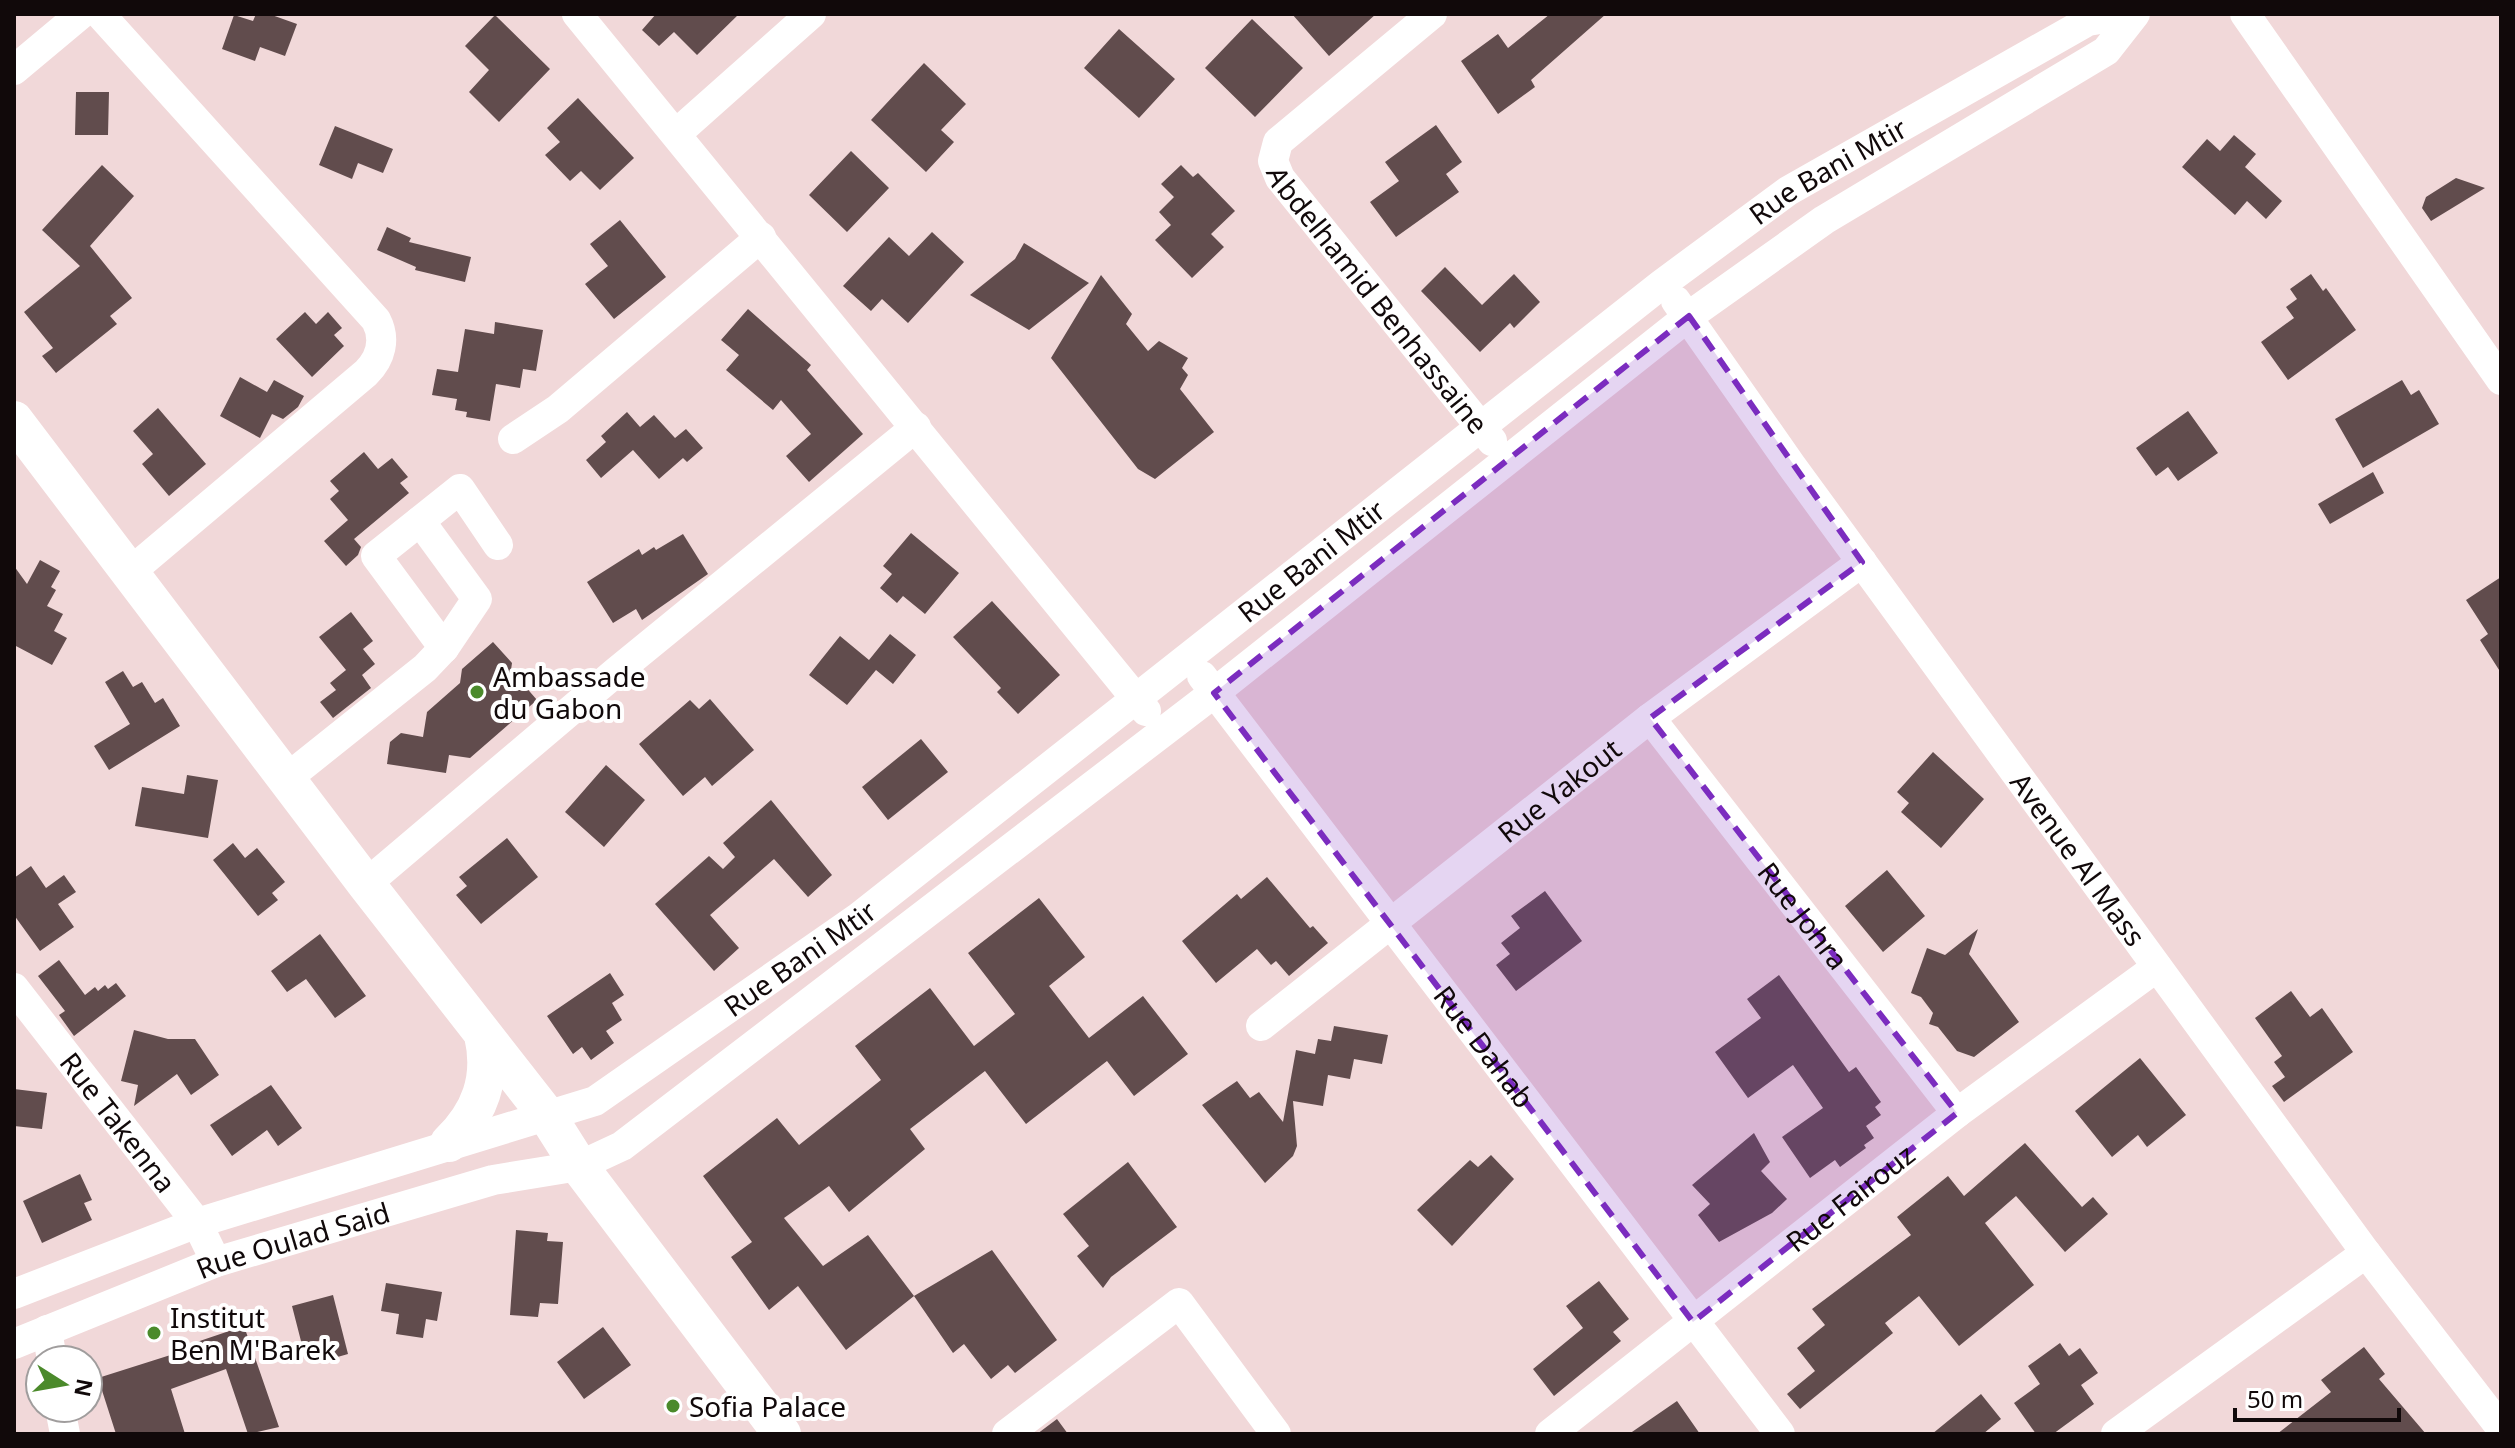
<svg xmlns="http://www.w3.org/2000/svg" width="2515" height="1448" font-family="'Noto Sans',sans-serif">
<style>
.building{fill:#614c4d}
.lines{fill:none;stroke-linecap:round;stroke-linejoin:round}
.minor{stroke:#fff;stroke-width:30}
.major{stroke:#fff;stroke-width:38}
.marked{fill:#7b2cbf;fill-opacity:0.2;stroke:#7b2cbf;stroke-width:6;stroke-dasharray:16 10;stroke-linejoin:round}
.poi-dot{fill:#4b8a2b;stroke:#fff;stroke-width:3}
.labels{text-anchor:middle;dominant-baseline:central;stroke-width:8;stroke-linejoin:round;paint-order:stroke}
.street-label{font-size:28px;fill:#11090a;stroke:#fff}
.poi-label{font-size:28px;fill:#11090a;stroke:#fff;text-anchor:start}
</style>
<rect width="100%" height="100%" fill="#f1d8d9"/>
<path class="building" d="M256,14H269L297,24L285,56L260,47L255,61L222,49L234,15L253,21Z
M656,14H739L697,55L674,32L659,46L642,30Z
M1292,14H1376L1329,56Z
M1550,14H1606L1531,80L1535,87L1498,114L1461,61L1498,34L1508,48Z
M495,15L550,69L499,122L469,92L489,70L465,46Z
M1252,19L1303,68L1255,117L1205,68Z
M1119,29L1175,79L1139,118L1084,68Z
M924,63L966,104L941,130L954,142L926,172L871,120Z
M76,92H109L108,135H75Z
M578,98L634,158L600,190L581,171L570,181L545,155L560,142L547,128Z
M1436,125L1462,162L1446,174L1459,192L1396,237L1370,202L1399,181L1385,162Z
M335,126L393,149L383,173L358,163L352,179L319,165Z
M2234,135L2256,154L2245,167L2282,201L2266,219L2247,201L2235,215L2182,167L2207,139L2220,151Z
M851,151L889,188L847,232L809,195Z
M102,165L134,196L90,246L132,298L110,316L117,324L56,373L42,356L53,348L24,312L80,266L42,230Z
M1181,165L1193,177L1198,173L1235,211L1211,234L1224,247L1192,278L1155,240L1171,225L1159,212L1174,197L1161,184Z
M2456,178L2485,188L2431,221L2422,208L2426,197Z
M620,220L666,277L614,319L585,284L608,266L590,244Z
M387,227L411,238L409,242L471,257L465,282L415,270L416,267L377,250Z
M932,232L964,262L908,323L882,299L871,311L843,286L889,237L909,256Z
M1024,243L1089,283L1029,330L970,295L1015,259Z
M1445,267L1482,305L1514,274L1540,302L1514,328L1510,323L1480,352L1421,291Z
M2311,274L2323,291L2326,288L2356,330L2288,380L2261,342L2294,318L2286,307L2297,299L2290,289Z
M1101,275L1132,314L1126,324L1148,351L1159,341L1188,358L1182,368L1188,375L1180,389L1214,432L1155,479L1138,469L1051,358Z
M748,309L811,365L807,370L863,434L809,482L786,456L811,434L781,400L773,410L726,370L739,355L721,340Z
M305,312L316,324L328,312L342,328L334,335L344,346L312,377L276,339Z
M495,322L543,330L536,371L523,369L520,388L496,384L490,421L466,417L467,412L455,410L457,399L432,395L437,369L458,372L465,329L494,334Z
M240,377L267,392L274,380L304,396L298,407L283,419L272,414L260,438L220,416Z
M2402,380L2411,395L2419,390L2439,424L2363,468L2335,419Z
M158,408L206,464L169,496L142,464L153,454L133,431Z
M2188,411L2218,453L2178,481L2168,467L2156,476L2136,448Z
M627,412L640,427L654,415L675,438L686,429L703,448L687,462L683,458L659,479L633,450L601,478L586,460L606,442L601,436Z
M364,452L378,469L392,458L408,477L400,483L409,493L354,539L361,547L358,555L346,566L324,541L348,520L330,499L339,491L330,481Z
M2373,472L2384,493L2330,524L2318,504Z
M911,533L959,573L925,614L903,596L897,603L880,588L892,574L883,566Z
M683,534L708,574L642,620L636,609L613,623L587,582L639,549L642,555L654,547L656,550Z
M40,560L60,571L51,587L56,590L47,606L63,614L54,631L67,638L52,665L14,645V566L27,584Z
M2501,577V673L2480,640L2488,634L2466,600Z
M992,601L1060,675L1018,714L997,692L1001,688L953,637Z
M351,612L373,641L363,649L375,664L362,675L371,688L333,718L320,702L336,690L330,683L346,670L319,637Z
M890,634L916,655L893,684L876,670L847,705L809,675L840,636L869,660Z
M493,642L512,663L511,670L537,700L470,758L449,755L446,773L387,764L390,742L401,733L423,737L427,712L460,683L462,669Z
M123,671L133,687L142,682L155,703L163,698L180,726L109,770L94,746L130,724L105,682Z
M710,699L754,750L712,786L705,777L683,796L639,744L690,700L699,709Z
M921,739L948,772L888,820L862,787Z
M1933,752L1984,799L1941,848L1901,812L1909,803L1897,792Z
M606,765L645,800L604,847L565,812Z
M187,775L218,780L208,838L135,826L142,787L184,794Z
M771,800L832,875L808,897L774,859L710,915L739,948L714,971L655,904L709,856L723,869L735,857L723,843Z
M507,838L538,877L481,924L456,895L467,886L459,877Z
M233,843L245,858L257,848L285,882L272,893L278,900L258,916L213,860Z
M31,866L46,888L64,875L76,892L58,904L74,927L40,951L14,915V878Z
M1887,870L1925,916L1883,952L1845,906Z
M1267,877L1310,928L1313,926L1328,943L1289,976L1276,961L1271,965L1257,949L1216,983L1182,941L1237,894L1241,899Z
M1545,891L1582,941L1516,991L1496,965L1510,954L1501,943L1520,928L1511,916Z
M1039,898L1085,957L1049,986L1089,1038L1143,996L1188,1054L1134,1096L1107,1061L1026,1124L985,1071L910,1129L925,1149L849,1212L829,1186L784,1218L823,1266L868,1235L914,1296L846,1350L798,1286L769,1310L731,1257L752,1242L703,1176L777,1118L799,1145L881,1080L855,1046L930,988L974,1046L1015,1014L968,953Z
M1978,929L1969,954L2019,1022L1974,1057L1957,1051L1938,1027L1929,1024L1933,1013L1921,997L1911,993L1927,948L1945,955Z
M320,934L366,996L335,1018L306,979L287,992L271,971Z
M59,960L85,995L95,987L98,991L105,985L108,989L116,983L126,996L74,1036L59,1015L65,1011L38,976Z
M610,973L624,995L612,1003L622,1020L606,1031L614,1043L591,1060L582,1047L573,1054L547,1016Z
M1779,975L1849,1072L1856,1067L1881,1102L1875,1107L1881,1115L1866,1126L1874,1138L1864,1145L1866,1148L1840,1167L1835,1160L1810,1178L1782,1137L1823,1108L1793,1065L1748,1098L1715,1052L1761,1018L1747,999Z
M2291,991L2310,1017L2322,1008L2353,1052L2284,1102L2272,1086L2285,1077L2274,1062L2282,1056L2255,1018Z
M1334,1026L1388,1035L1382,1064L1354,1059L1350,1079L1328,1075L1323,1106L1293,1101L1297,1146L1293,1156L1265,1183L1202,1105L1237,1081L1250,1098L1259,1092L1283,1122L1296,1050L1315,1054L1318,1039L1331,1041Z
M134,1030L168,1039H195L219,1075L191,1095L177,1074L134,1106L138,1085L121,1081Z
M2140,1058L2186,1115L2147,1147L2138,1135L2112,1157L2075,1111Z
M271,1085L302,1128L278,1146L267,1130L232,1156L210,1125Z
M14,1089L47,1093L42,1129L14,1126Z
M1754,1133L1770,1162L1761,1171L1787,1199L1772,1213L1719,1242L1698,1215L1710,1204L1692,1185Z
M2025,1143L2082,1207L2093,1197L2108,1214L2065,1252L2016,1196L1985,1223L2034,1285L1959,1346L1919,1296L1885,1323L1893,1333L1800,1409L1787,1394L1815,1371L1797,1348L1825,1325L1812,1309L1911,1235L1897,1217L1948,1176L1964,1196Z
M1491,1155L1514,1179L1452,1246L1417,1210L1470,1160L1478,1167Z
M1128,1162L1177,1227L1111,1277L1103,1288L1077,1256L1089,1246L1063,1214Z
M80,1174L92,1200L84,1203L92,1220L42,1243L23,1201Z
M516,1230L548,1233L547,1241L563,1242L558,1304L540,1303L538,1317L510,1315Z
M992,1250L1057,1340L1015,1373L1008,1365L991,1379L964,1344L953,1353L914,1296Z
M1599,1281L1629,1319L1613,1332L1621,1341L1554,1396L1533,1369L1583,1328L1566,1306Z
M386,1283L442,1292L437,1321L426,1319L423,1338L396,1334L399,1314L381,1311Z
M333,1295L348,1354L327,1360L322,1340L302,1345L292,1306Z
M244,1326L279,1427L248,1434L226,1369L171,1389L185,1434H116L98,1378L180,1352L179,1348Z
M603,1327L631,1365L584,1399L557,1362Z
M2060,1343L2069,1356L2080,1348L2098,1373L2081,1385L2094,1404L2053,1434H2036L2014,1403L2040,1384L2028,1366Z
M2364,1347L2385,1374L2379,1379L2426,1434H2277L2331,1392L2321,1380Z
M1981,1394L2001,1419L1983,1434H1932Z
M1677,1401L1700,1434H1629Z
M1057,1419L1068,1434H1037Z"/>
<g class="lines">
<g class="minor">
<path d="M100,14L376,320C386,339 381,358 366,373L129,573"/>
<path d="M577,14L1146,711"/>
<path id="s1" d="M1432,14L1278,142L1273,161L1280,178L1492,441"/>
<path d="M2245,14L2501,380"/>
<path d="M14,70L81,14"/>
<path d="M676,134L811,14"/>
<path id="s2" d="M1676,301L1791,465L2366,1253L2501,1428"/>
<path d="M513,439L558,409L761,237"/>
<path d="M420,521L477,599L444,648"/>
<path id="s3" d="M1202,676L1780,1434"/>
<path id="s4" d="M1650,718L1957,1113"/>
<path d="M286,779L425,668L444,648L376,556L460,489L498,545"/>
<path d="M366,884L616,672L916,427"/>
<path id="s5" d="M14,988L197,1223L216,1262"/>
<path id="s6" d="M1261,1026L1650,718L1862,562"/>
<path id="s7" d="M14,1294L197,1223L595,1101L859,917L1662,284L1788,191L2088,21L2129,14"/>
<path d="M47,1330L52,1360"/>
<path id="s8" d="M14,1344L216,1262L493,1180L579,1166L622,1146L1214,693L1689,316L1824,220L2106,51L2135,14"/>
<path d="M60,1408L65,1434"/>
<path d="M1007,1434L1179,1303L1276,1434"/>
<path id="s9" d="M1550,1434L1957,1113L2157,967"/>
<path d="M2116,1434L2366,1253"/>
</g>
<path class="major" d="M14,420L366,884L548,1117L579,1166L782,1434
M449,1143C480,1113 493,1078 483,1035"/>
</g>
<path class="marked" d="M1689,316L1862,562L1650,718L1957,1113L1693,1322L1214,693Z"/>
<g class="poi-dot">
<circle cx="477" cy="692" r="8"/>
<circle cx="154" cy="1333" r="8"/>
<circle cx="673" cy="1406" r="8"/>
</g>
<g class="labels">
<g class="street-label">
<text stroke="none"><textPath href="#s7" startOffset="2158">Rue Bani Mtir</textPath></text>
<text stroke="none"><textPath href="#s1" startOffset="394">Abdelhamid Benhassaine</textPath></text>
<text stroke="none"><textPath href="#s7" startOffset="1510">Rue Bani Mtir</textPath></text>
<text stroke="none"><textPath href="#s6" startOffset="380">Rue Yakout</textPath></text>
<text stroke="none"><textPath href="#s2" startOffset="688">Avenue Al Mass</textPath></text>
<text stroke="none"><textPath href="#s4" startOffset="250">Rue Johra</textPath></text>
<text stroke="none"><textPath href="#s7" startOffset="862">Rue Bani Mtir</textPath></text>
<text stroke="none"><textPath href="#s3" startOffset="466">Rue Dahab</textPath></text>
<text stroke="none"><textPath href="#s5" startOffset="170">Rue Takenna</textPath></text>
<text stroke="none"><textPath href="#s9" startOffset="382">Rue Fairouz</textPath></text>
<text stroke="none"><textPath href="#s8" startOffset="298">Rue Oulad Said</textPath></text>
</g>
<g class="poi-label">
<text x="493" y="676">Ambassade<tspan x="493" dy="32">du Gabon</tspan></text>
<text x="170" y="1317">Institut<tspan x="170" dy="32">Ben M'Barek</tspan></text>
<text x="689" y="1406">Sofia Palace</text>
</g>
</g>
<rect width="2515" height="1448" fill="none" stroke="#11090a" stroke-width="32"/>
<g transform="translate(64 1384) rotate(101)"><circle r="38" fill="#ffffff" stroke="#a09d9d" stroke-width="2"/>
<path d="M0-6L14 30L0 20L-14 30Z" fill="#4b8a2b"/>
<text y="-12" font-size="22" font-weight="bold" text-anchor="middle" fill="#11090a">N</text>
</g>
<path d="M2235 1408v12h164v-12" fill="none" stroke="#11090a" stroke-width="4"/>
<text x="2247" y="1408" font-size="24" fill="#11090a" stroke="#ffffff" stroke-width="6" paint-order="stroke">50 m</text>
</svg>
